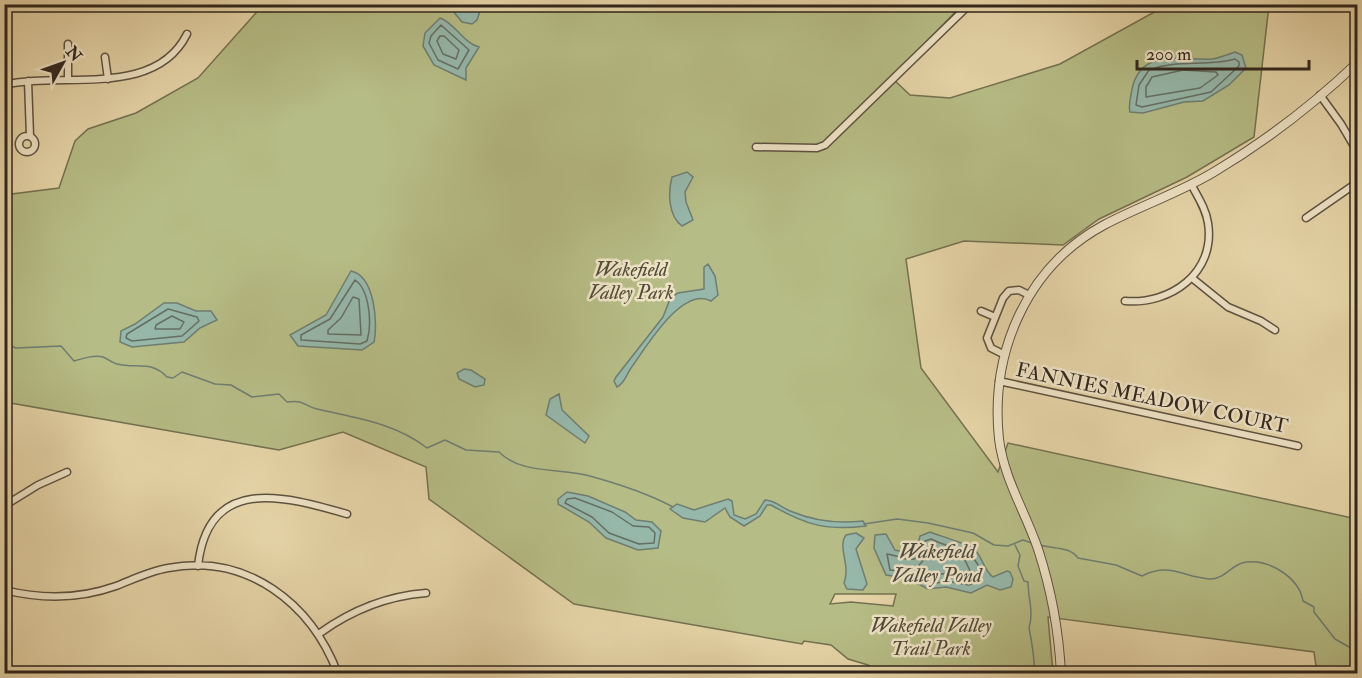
<svg xmlns="http://www.w3.org/2000/svg" width="1362" height="678" font-family="'IM FELL Double Pica',serif">
<style>
.green{fill:#b6bc85;stroke:#747151;stroke-width:1.5;fill-rule:evenodd}
.water{fill:#96b8ab;stroke:#6e7e72;stroke-width:1.5}
.lines{fill:none;stroke-linecap:round;stroke-linejoin:round}
.shore{stroke:#646f64;stroke-width:1.5}
.stream{stroke:#6e7e72;stroke-width:1.5}
.minor-casing{stroke:#5e5240;stroke-width:9}
.tertiary-casing{stroke:#5e5240;stroke-width:10}
.minor{stroke:#eee3c6;stroke-width:6}
.tertiary{stroke:#eee3c6;stroke-width:8}
.labels{text-anchor:middle;dominant-baseline:central;stroke-width:5;stroke-linejoin:round;paint-order:stroke}
.park-label{font-size:20px;font-style:italic;fill:#524c37;stroke:#eee3c6}
.street-label{font-size:20px;fill:#31261d;stroke:#eee3c6}
.water-label{font-size:21px;font-style:italic;fill:#4a4a40;stroke:#eee3c6}
</style>
<rect width="100%" height="100%" fill="#e5d4a7"/>
<filter id="stains"><feTurbulence type="fractalNoise" baseFrequency=".00333" numOctaves="4"/><feColorMatrix values="0 0 0 0 .2 0 0 0 0 .09 0 0 0 0 .02 0 0 0 .5 -.17"/></filter>
<radialGradient id="worn" r=".72"><stop offset=".6" stop-color="#630" stop-opacity="0"/><stop offset="1" stop-color="#630" stop-opacity=".3"/></radialGradient>
<path class="green" d="M263,5H962L892,78L910,95L950,98L1060,64L1167,5H1269L1254,137L1187,177L1099,219L1063,245L964,241L906,259L921,368L998,472L1008,443L1357,519V673H1317L1314,652L1048,617L1053,673H878L868,665L848,659L831,645L804,641L802,644L574,604L429,499L426,467L343,432L279,450L5,402L4,195L59,188L75,141L88,129L136,113L198,78ZM835,594H896L893,606L851,602L830,604Z"/>
<path class="water" d="M448,5H482L477,20L472,24L462,22Z
M440,18C455,23 463,43 479,47L466,68V80L434,65L423,46L425,33Z
M1235,52L1242,55L1246,68L1229,85L1203,101L1184,102L1143,113L1130,112C1128,105 1131,96 1132,89C1141,47 1181,61 1212,59C1219,58 1227,55 1235,52Z
M687,172L693,177L685,192L686,202L693,220L682,226C668,216 668,192 672,177Z
M708,264L715,276L718,295L711,301C682,285 645,349 631,368C626,375 625,383 617,387L614,381L616,377L663,317L670,299L678,293L704,289V267Z
M351,271C375,276 378,324 374,342L362,350L298,346L290,335L326,315Z
M164,303H177L196,311H211L217,320L200,328L184,342L132,347L120,342L121,331L135,324Z
M464,369L471,370L485,379L484,385L475,387L459,379L457,373Z
M559,394L562,410L589,436L585,443L546,415L550,399Z
M567,492L588,496L625,512L636,520L652,522L661,531L658,548L638,550L606,538L589,522L558,504V499Z
M728,499L732,501L734,515L745,519L756,514L765,500C774,500 781,507 790,511C814,521 838,524 863,521L866,526C826,531 806,525 771,505H767L760,516L744,526L730,517L725,508L705,522L683,518L670,509L677,504L694,510Z
M930,532C940,536 969,544 975,550C983,558 984,571 993,577L1007,571L1010,572L1013,579L1011,587L1000,590L987,585L971,593L946,587L928,589L907,578L886,575L874,548L875,535L886,534L895,550L912,554L917,550L920,536Z
M856,533L864,538L856,549L867,584L863,590L847,589L844,583C851,565 837,547 846,535Z"/>
<g class="lines">
<path class="shore" d="M441,25L469,50L458,69L438,60L429,43L431,36Z
M440,36H444L459,50L456,59L443,54L437,41Z
M1235,59L1239,62V66L1211,92L1142,107L1136,105L1139,85L1149,70C1178,59 1206,67 1235,59Z
M1183,70L1216,72L1218,75L1200,88L1146,97V87L1152,77Z
M355,280C370,290 372,325 367,341L360,344L301,340V335L330,319Z
M353,297L359,299L361,335L328,334V330L341,318Z
M168,309L197,317L199,321L182,336L132,341L126,338L127,334Z
M172,316L184,322L180,329H155L156,325Z
M575,498L612,512L633,526L649,527L655,533L654,543L639,544L609,533L592,517L565,503L567,499Z
M931,539C952,550 980,549 982,579L969,585L946,581L932,584L909,572L890,570L887,554C907,557 917,570 925,541Z
M934,549L964,558L972,575L947,573L932,576L920,569L919,565Z"/>
<path class="stream" d="M4,343L16,348L61,346L74,361C84,358 94,355 103,357C108,359 112,363 117,364C136,369 151,360 167,377L173,378L182,372L215,384L231,385L252,397L279,394L287,402C306,400 302,405 317,409C356,418 395,423 427,448L445,440L466,450L499,452C521,474 557,468 586,475C616,483 645,492 673,507
M864,524L897,519L928,523L973,533L994,545L1008,546L1023,540L1032,543
M1015,545L1020,555L1018,566L1024,581L1028,582C1028,599 1034,611 1029,628C1032,642 1034,657 1035,674
M1040,545C1053,549 1069,546 1078,558L1116,565L1142,576C1170,562 1182,577 1209,579C1223,580 1231,566 1242,563C1267,557 1299,577 1303,601L1314,607V612L1335,639L1358,652"/>
<defs>
<path id="minor" d="M105,57L108,79
M68,79V44
M28,81L30,136
M4,85C61,71 155,99 187,34
M1320,95L1341,124L1358,153
M19 144a8 8 0 1 1 16 0a8 8 0 1 1-16 0Z
M756,147L817,148L825,145L970,4
M1306,218L1358,182
M1192,278L1228,307L1261,321L1275,330
M1125,301C1170,305 1216,273 1208,223C1206,209 1198,197 1191,184
M981,311L995,317
M1003,354L991,348L987,338L1003,298L1009,291L1019,290L1029,295
M999,381L1298,446
M4,506L38,485L67,472
M198,566C208,474 285,496 347,514
M4,590C41,599 80,599 116,586C134,579 150,571 168,568C247,553 311,603 338,674
M320,633C352,610 387,596 426,593"/>
<path id="tertiary" d="M1061,674C1059,632 1051,589 1038,549C1025,511 1004,479 999,439C990,353 1026,267 1104,225C1140,206 1179,193 1214,172C1266,141 1314,104 1358,62"/>
</defs>
<use href="#minor" class="minor-casing"/>
<use href="#tertiary" class="tertiary-casing"/>
<use href="#minor" class="minor"/>
<use href="#tertiary" class="tertiary"/>
</g>
<g class="labels">
<g class="park-label">
<text x="631" y="269">Wakefield<tspan x="631" dy="23">Valley Park</tspan></text>
<text x="931" y="625">Wakefield Valley<tspan x="931" dy="23">Trail Park</tspan></text>
</g>
<g class="street-label">
<text transform="translate(1152 398) rotate(12)">FANNIES MEADOW COURT</text>
</g>
<g class="water-label">
<text x="937" y="551">Wakefield<tspan x="937" dy="24">Valley Pond</tspan></text>
</g>
</g>
<rect width="1362" height="678" fill="none" stroke="#e5d4a7" stroke-width="24"/>
<rect x="6" y="6" width="1350" height="666" fill="none" stroke="#31261d" stroke-width="3"/>
<rect x="12" y="12" width="1338" height="654" fill="none" stroke="#31261d" stroke-width="1.5"/>
<g transform="translate(63 63) rotate(50)" stroke="#eee3c6" stroke-width="4.5" paint-order="stroke">
<path d="M0-4.5L10 22L0 15L-10 22Z" fill="#31261d"/>
<text y="-9" font-size="16" font-weight="bold" text-anchor="middle" fill="#31261d">N</text>
</g>
<path d="M1137 60v9h172v-9" fill="none" stroke="#31261d" stroke-width="3"/>
<text x="1146" y="60" font-size="18" fill="#31261d" stroke="#eee3c6" stroke-width="4.5" paint-order="stroke">200 m</text>
<rect width="100%" height="100%" filter="url(#stains)"/>
<rect width="100%" height="100%" fill="url(#worn)"/>
</svg>
